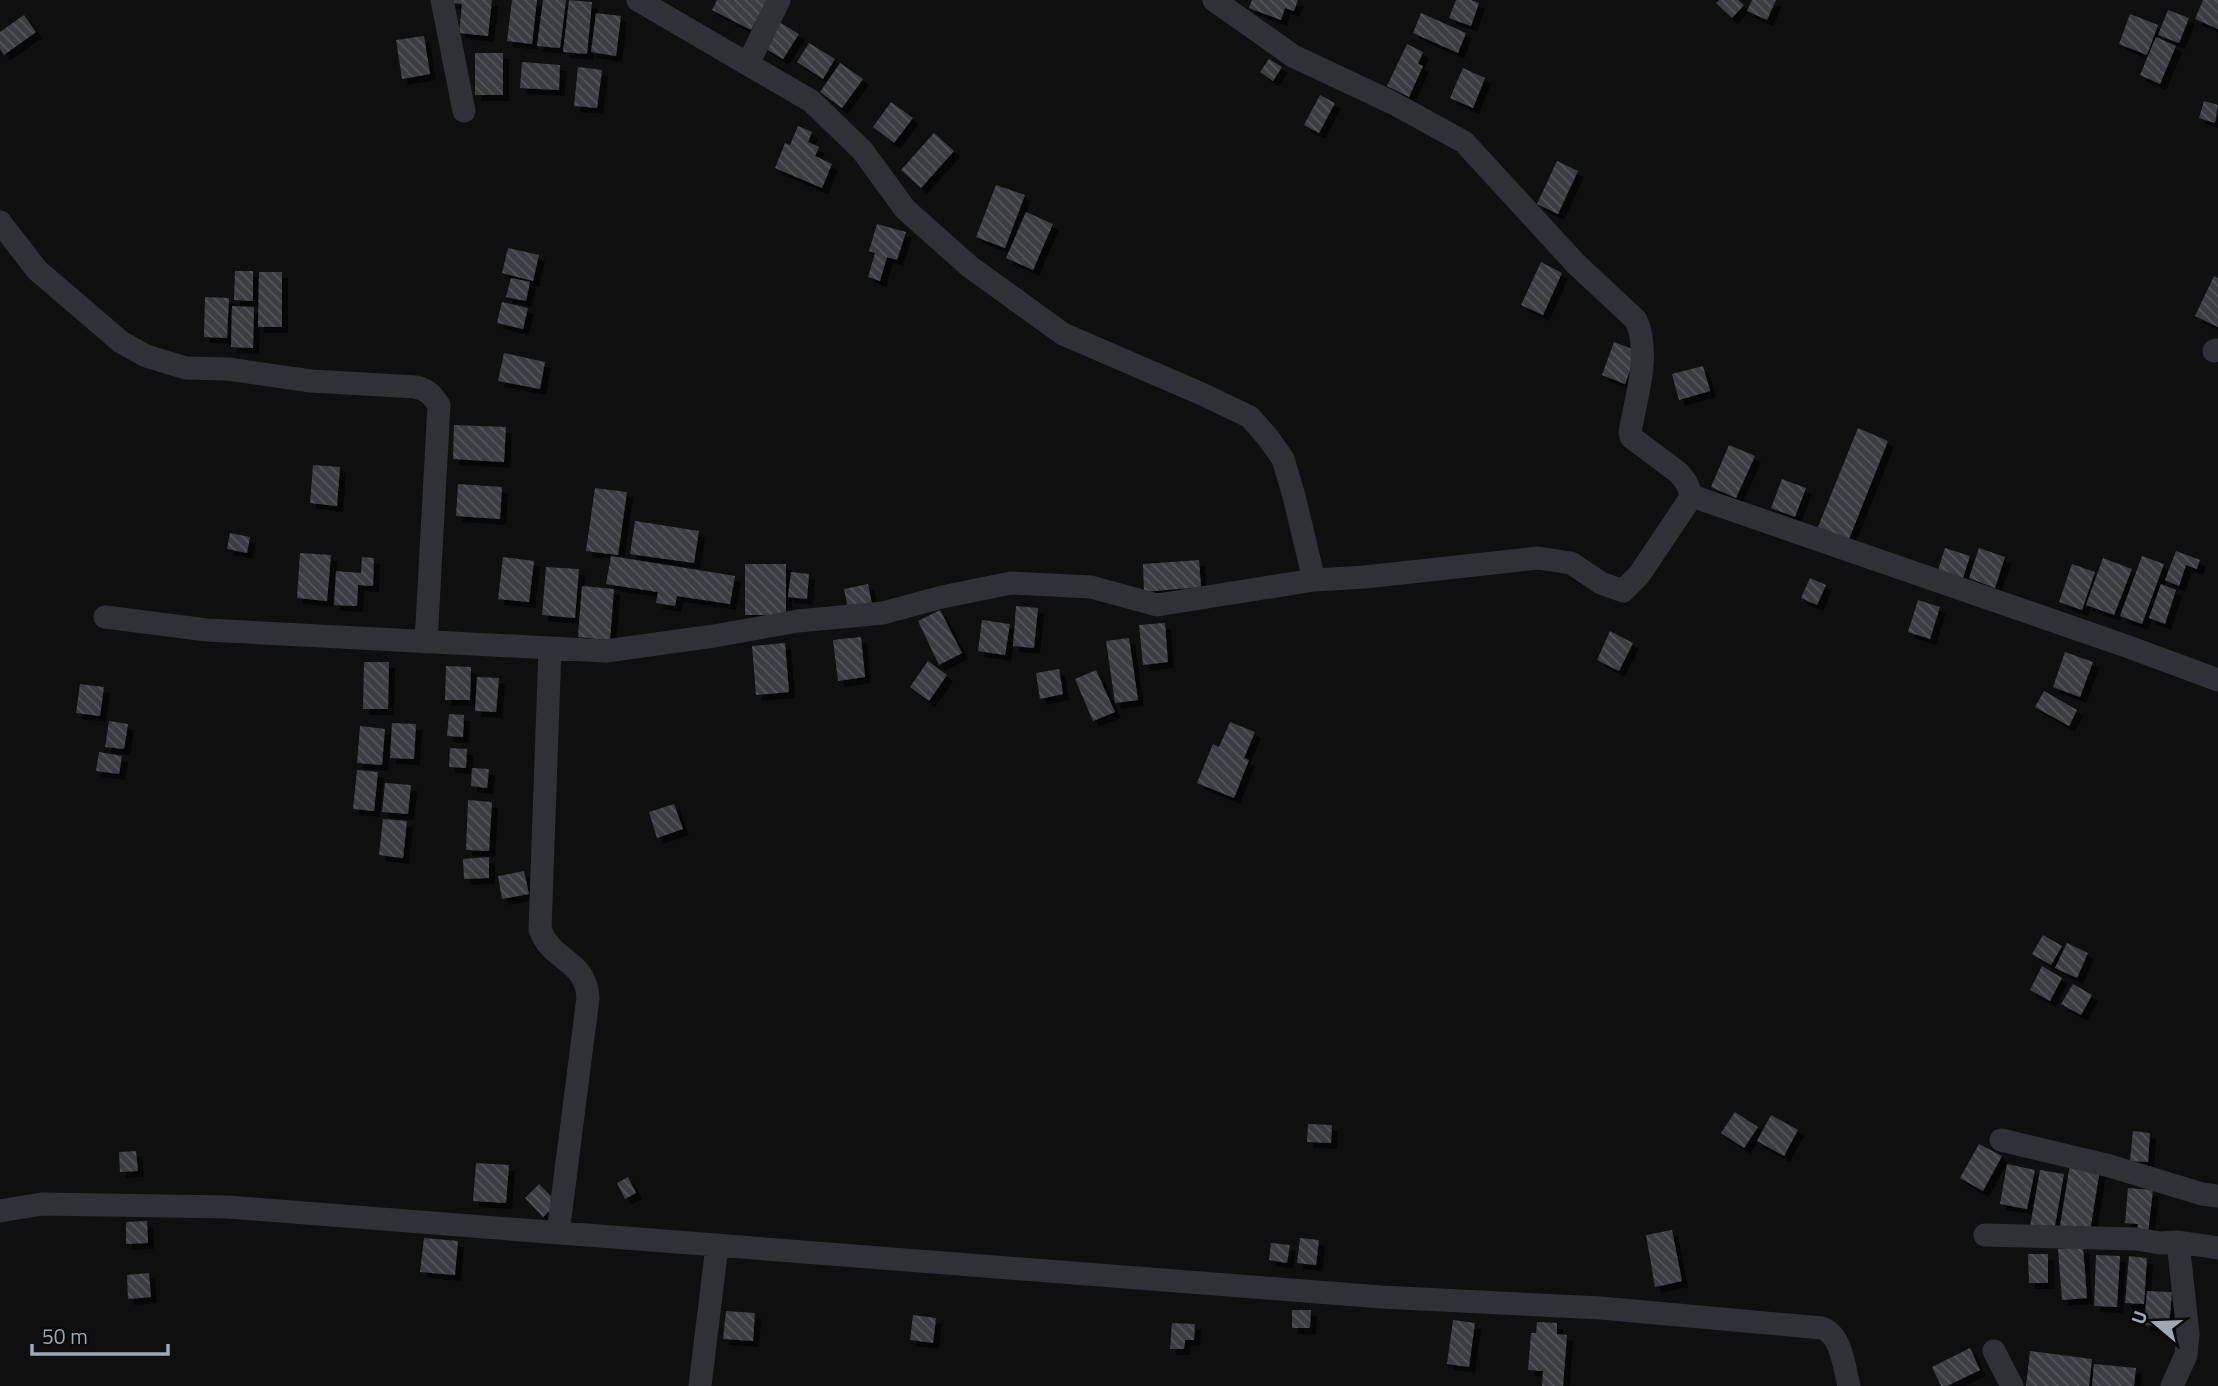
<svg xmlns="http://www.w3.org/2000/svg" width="2218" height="1386" font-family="'Titillium Web',sans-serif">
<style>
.building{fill:url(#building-back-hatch);filter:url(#shadow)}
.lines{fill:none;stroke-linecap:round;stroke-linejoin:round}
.minor{stroke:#303136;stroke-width:23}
</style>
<defs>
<pattern id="building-back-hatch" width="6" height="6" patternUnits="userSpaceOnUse" patternTransform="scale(1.75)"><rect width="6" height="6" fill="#3b3d41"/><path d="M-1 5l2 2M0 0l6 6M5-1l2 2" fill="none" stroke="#54565a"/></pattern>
<filter id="shadow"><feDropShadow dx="6" dy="6" stdDeviation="0" flood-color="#0009"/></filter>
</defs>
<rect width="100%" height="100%" fill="#0f0f10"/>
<path class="building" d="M444,0H492L488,36L459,33L462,4L444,2Z
M512,0H537L532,44L507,41Z
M543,0H566L560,48L537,46Z
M569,0L592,2L587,54L563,52Z
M717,0H767L751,30L712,10Z
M1252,0H1298L1294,11L1285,8L1281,20L1249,8Z
M1456,0H1471L1479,3L1471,26L1449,18Z
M1719,0H1738L1744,5L1732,18L1716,3Z
M1752,0H1776L1767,20L1747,11Z
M2203,0H2218V29L2195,19Z
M2168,10L2189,18L2179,43L2158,35Z
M596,13L621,16L616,56L591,52Z
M1421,13L1466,33L1458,53L1413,33Z
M2130,14L2158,25L2147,55L2119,44Z
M24,15L36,32L4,55L0,49V32Z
M779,22L799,34L783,59L763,47Z
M424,36L430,74L402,79L396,40Z
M2156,37L2176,46L2160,84L2140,75Z
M809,43L835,59L823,79L797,62Z
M1407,44L1423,52L1418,64L1423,66L1409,97L1387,86Z
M475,53H503V95H475Z
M1269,59L1282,67L1273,81L1260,72Z
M522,62L560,65L559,90L520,88Z
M840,63L863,79L842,108L820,92Z
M578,67L602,70L597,108L574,106Z
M1463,68L1485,78L1473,108L1450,98Z
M1320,95L1335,103L1319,133L1304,125Z
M2204,101L2218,105L2215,123L2199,118Z
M891,102L913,118L894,143L873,127Z
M798,126L812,132L808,142L819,147L815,156L832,164L822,188L775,168L785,143L790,145Z
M934,133L954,151L921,188L901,170Z
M1557,161L1578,171L1558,214L1537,204Z
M996,185L1025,195L1005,248L976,237Z
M1026,212L1053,224L1033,270L1006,258Z
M877,224L906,232L897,260L887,257L880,281L868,277L875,253L869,251Z
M508,248L539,255L533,281L502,273Z
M1541,262L1562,273L1543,315L1521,305Z
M235,271H253V301L234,300Z
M259,272H282V327H258Z
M2214,276L2218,278V327L2195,316Z
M511,278L530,282L526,301L506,297Z
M205,297L229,298L227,338L204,337Z
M502,302L528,308L523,329L497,323Z
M232,306L254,307L253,348L231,347Z
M1614,342L1637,351L1625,384L1602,375Z
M504,353L545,362L540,389L498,381Z
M1703,366L1710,391L1679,400L1672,374Z
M454,425L506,427L504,462L453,459Z
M1858,428L1888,441L1849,539L1818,527Z
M1729,445L1755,456L1736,498L1711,487Z
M313,465L340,467L337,506L310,503Z
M1782,479L1806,488L1795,517L1771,508Z
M458,484L502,487L500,519L456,516Z
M595,488L627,492L618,555L586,551Z
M635,521L699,531L694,563L630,554Z
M230,533L250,537L247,553L227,549Z
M1945,548L1970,556L1963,578L1938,570Z
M1979,548L2005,557L1995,588L1969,578Z
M2176,551L2200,560L2197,569L2186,565L2179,586L2165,580Z
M300,553L331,555L327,601L297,598Z
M611,556L735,576L730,604L677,596L675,606L656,603L658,592L606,584Z
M2142,556L2164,564L2142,624L2120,616Z
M362,557L374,558L373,586L358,585L357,606L334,605L336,571L361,573Z
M503,557L534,561L529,602L498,599Z
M2103,558L2132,569L2114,615L2086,605Z
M1199,560L1201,587L1144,592L1143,564Z
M745,564H786V615H745Z
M2072,564L2095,572L2082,610L2059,602Z
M546,567L579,569L575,618L542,615Z
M791,572L809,574L807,599L788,597Z
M1810,578L1826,585L1817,605L1801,598Z
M868,584L872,604L848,609L844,589Z
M2161,584L2176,590L2165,624L2149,618Z
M582,586L614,589L610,640L578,637Z
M1918,600L1940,607L1930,639L1908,632Z
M1016,606L1038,608L1034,648L1013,646Z
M940,610L962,653L939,665L918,621Z
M982,620L1010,624L1005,655L978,651Z
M1165,623L1168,662L1143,665L1139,625Z
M1610,631L1633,643L1619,671L1597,660Z
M861,637L865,677L838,681L833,640Z
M1129,638L1138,700L1115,703L1106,641Z
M785,643L789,692L756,695L752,646Z
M2065,652L2093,662L2080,697L2053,687Z
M928,661L947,675L929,701L910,687Z
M364,662H389L388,709H363Z
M446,666L471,667L470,700H445Z
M1059,669L1063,694L1040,699L1036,673Z
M1096,670L1115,712L1093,721L1075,679Z
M477,677L499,678L496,712L475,711Z
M80,684L104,687L100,716L76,713Z
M2044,691L2077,710L2069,726L2035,707Z
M449,714L464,715L463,737L447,736Z
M109,721L128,724L124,749L105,747Z
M1230,722L1255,732L1244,758L1249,760L1234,798L1197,783L1213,744L1219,747Z
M392,723L416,724L414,759L390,758Z
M360,726L385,729L382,765L357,763Z
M450,748L467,749L466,768L449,767Z
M99,752L122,756L119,774L96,771Z
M472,768L489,769L487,788L471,786Z
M357,770L378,772L374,811L353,809Z
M385,783L411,785L408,814L382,812Z
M468,800L492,802L489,851L466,850Z
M674,804L683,829L657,838L649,812Z
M383,819L407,821L403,858L379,855Z
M489,857V878L464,879L463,859Z
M524,871L529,894L502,899L498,876Z
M2043,935L2062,946L2051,965L2032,954Z
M2067,943L2088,953L2077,978L2055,968Z
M2042,966L2062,978L2050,1001L2030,990Z
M2073,984L2092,995L2081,1015L2061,1004Z
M1735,1112L1758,1127L1744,1148L1721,1133Z
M1771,1115L1798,1130L1784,1156L1757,1141Z
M1308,1124L1332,1125L1331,1143L1307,1142Z
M2133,1131L2150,1133L2148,1162L2130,1161Z
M1979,1144L2002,1156L1983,1191L1960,1178Z
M136,1151L138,1171L120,1172L119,1152Z
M476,1163L509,1165L506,1203L473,1201Z
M2007,1164L2035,1170L2027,1209L2000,1204Z
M2070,1164L2100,1169L2090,1231L2060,1226Z
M2040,1170L2064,1174L2054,1231L2030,1227Z
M628,1177L636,1193L625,1199L617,1183Z
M539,1184L558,1203L543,1217L525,1198Z
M2128,1188L2153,1190L2148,1233L2137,1232L2138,1224L2125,1223Z
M147,1221L148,1243L126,1244V1222Z
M1672,1230L1682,1281L1655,1287L1646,1235Z
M424,1238L458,1241L455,1275L420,1272Z
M1300,1238L1319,1240L1316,1265L1297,1263Z
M1271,1243L1290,1245L1287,1263L1269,1260Z
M2083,1247L2087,1298L2062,1300L2058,1249Z
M2028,1254H2048V1283H2029Z
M2096,1255L2120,1256L2117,1307L2094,1306Z
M2129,1256L2147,1258L2144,1304L2125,1303Z
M149,1273L151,1297L128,1299L127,1275Z
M2147,1291L2172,1292L2169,1327L2144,1325Z
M1292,1310H1311L1310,1328H1292Z
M726,1311L755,1313L753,1341L723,1339Z
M913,1315L936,1318L933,1343L910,1340Z
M1453,1320L1475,1323L1469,1367L1447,1364Z
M1537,1322L1557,1323V1334L1567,1335L1563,1386H1542L1543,1371L1528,1370L1531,1333H1536Z
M1172,1323L1195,1324L1194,1340H1185L1184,1349H1170Z
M1970,1348L1980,1370L1947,1386H1941L1932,1367Z
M2030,1351L2092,1359L2089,1386H2026Z
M2094,1364L2136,1368L2134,1386H2092Z"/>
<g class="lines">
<path class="minor" d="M442,0L464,111
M638,0L811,101L862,150L905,209L969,266L1063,334L1202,394L1250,417L1269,439L1283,459L1294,496L1314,580L1365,577L1538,558L1571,563L1601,583L1623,591L1639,575L1692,496
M1214,0L1293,56L1393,103L1464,142L1576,264L1636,320C1651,353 1636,398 1630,432L1631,437L1679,473L1686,482L1692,496
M748,64L779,0
M0,222L37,270L121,342L146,356L186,368L228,369L311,381L416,387C428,390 432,395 439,405L426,642
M2214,351L2218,350
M1692,496L2126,646L2218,680
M105,617L207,630L606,651L714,636L798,621L883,613L942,597L1011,583L1091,587L1157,605L1314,580
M550,648L540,929C551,962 586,959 588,998L558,1233
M2001,1140L2110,1166L2202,1194L2218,1196
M0,1211L42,1204L228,1207L1381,1297L1601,1308L1822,1328C1842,1335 1844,1368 1849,1386
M1985,1235L2136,1239L2160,1243L2178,1242L2188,1334L2186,1355L2172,1386
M2178,1242L2218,1248
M1994,1351L2012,1386
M700,1386L717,1246"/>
</g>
<g transform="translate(2155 1323) rotate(289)" stroke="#0a0a0b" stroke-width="5" paint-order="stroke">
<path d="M0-5L12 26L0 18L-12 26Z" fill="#9fa7b3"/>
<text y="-10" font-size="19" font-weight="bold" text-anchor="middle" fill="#9fa7b3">U</text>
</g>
<path d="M32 1344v10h136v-10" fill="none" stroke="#9fa7b3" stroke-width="3.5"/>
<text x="42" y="1344" font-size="21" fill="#9fa7b3" stroke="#0a0a0b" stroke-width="5" paint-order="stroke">50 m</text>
</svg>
